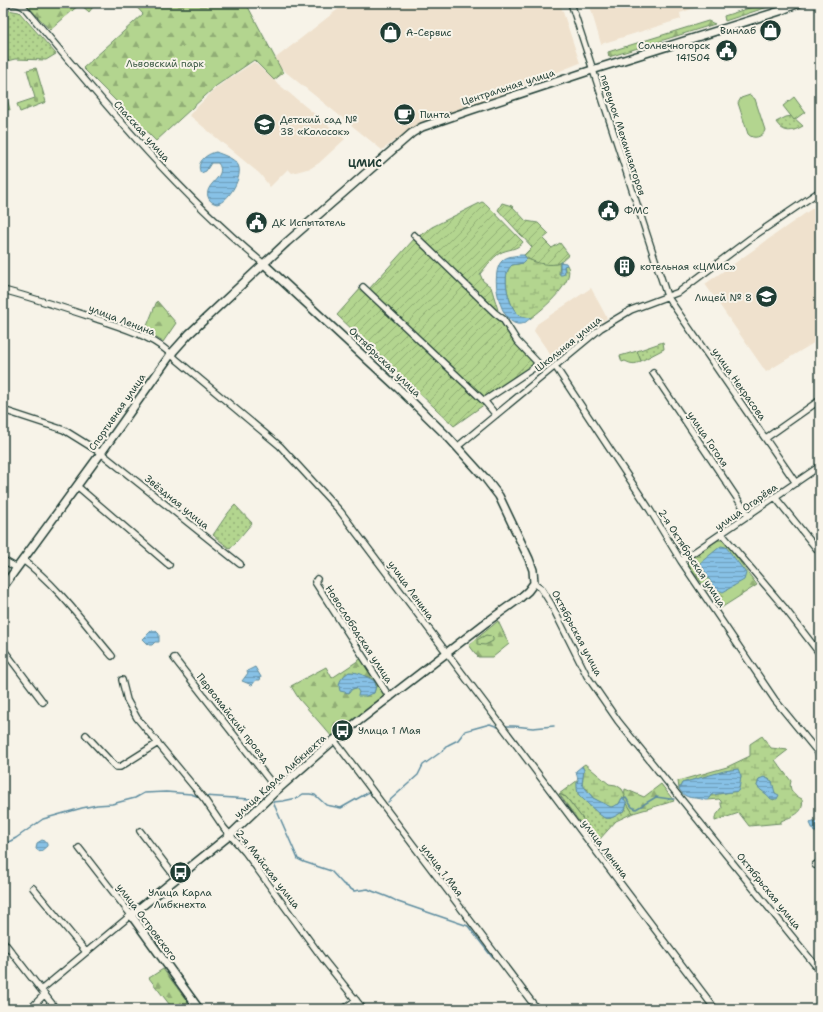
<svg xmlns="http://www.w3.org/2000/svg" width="823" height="1012" font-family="'Shantell Sans',sans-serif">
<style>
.built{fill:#efe1cd}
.grass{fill:url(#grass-dots);stroke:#698962}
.forest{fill:url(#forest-firs);stroke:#698962;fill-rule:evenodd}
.wetland{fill:url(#wetland-marsh);stroke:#698962;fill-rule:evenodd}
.cemetery{fill:url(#cemetery-stones);stroke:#698962}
.garden{fill:url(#garden-furrows);stroke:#698962}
.pitch{fill:#b3d58f;stroke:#698962}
.water{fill:url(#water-rules);stroke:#5d8c9f}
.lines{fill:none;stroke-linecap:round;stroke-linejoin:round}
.stream{stroke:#5d8c9f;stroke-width:1.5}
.minor-casing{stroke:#1f3d34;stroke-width:8}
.tertiary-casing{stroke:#1f3d34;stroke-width:10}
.minor{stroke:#f7f3e8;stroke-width:5.5}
.tertiary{stroke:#f7f3e8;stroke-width:7}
.labels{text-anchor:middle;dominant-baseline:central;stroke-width:4;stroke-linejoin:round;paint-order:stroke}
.poi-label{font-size:10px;fill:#1f3d34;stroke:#f7f3e8;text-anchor:start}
.park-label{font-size:10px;fill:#3d5b46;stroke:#f7f3e8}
.street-label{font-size:10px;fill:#1f3d34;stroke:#f7f3e8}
.neighbourhood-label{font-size:11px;font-weight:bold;fill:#1f3d34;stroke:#f7f3e8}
</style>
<defs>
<pattern id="grass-dots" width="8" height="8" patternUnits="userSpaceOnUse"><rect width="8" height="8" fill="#b3d58f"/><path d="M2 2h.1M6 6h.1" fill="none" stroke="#91ae76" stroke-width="1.8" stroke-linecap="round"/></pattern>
<pattern id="forest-firs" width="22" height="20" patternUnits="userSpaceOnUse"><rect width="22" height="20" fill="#b3d58f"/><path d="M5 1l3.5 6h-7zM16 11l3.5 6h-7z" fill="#91ae76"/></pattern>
<pattern id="wetland-marsh" width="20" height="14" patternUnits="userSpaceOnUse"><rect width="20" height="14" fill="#b3d58f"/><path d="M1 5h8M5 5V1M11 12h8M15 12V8" fill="none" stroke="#91ae76"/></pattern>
<pattern id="cemetery-stones" width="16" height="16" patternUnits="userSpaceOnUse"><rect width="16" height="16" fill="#b3d58f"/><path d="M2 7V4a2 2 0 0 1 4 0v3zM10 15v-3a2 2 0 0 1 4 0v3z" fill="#91ae76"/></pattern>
<pattern id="garden-furrows" width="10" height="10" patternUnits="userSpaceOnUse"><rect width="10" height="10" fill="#b3d58f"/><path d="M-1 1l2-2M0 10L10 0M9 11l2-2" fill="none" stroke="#91ae76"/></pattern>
<pattern id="water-rules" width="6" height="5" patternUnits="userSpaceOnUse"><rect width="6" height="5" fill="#87c1e6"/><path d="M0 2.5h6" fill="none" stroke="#6e9ebb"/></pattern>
</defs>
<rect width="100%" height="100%" fill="#f7f3e8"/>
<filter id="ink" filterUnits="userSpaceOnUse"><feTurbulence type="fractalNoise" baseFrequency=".025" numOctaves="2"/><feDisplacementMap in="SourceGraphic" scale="8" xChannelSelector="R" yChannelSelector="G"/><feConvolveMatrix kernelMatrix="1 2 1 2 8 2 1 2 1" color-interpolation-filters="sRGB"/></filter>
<g filter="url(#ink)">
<path class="built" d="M346,3H560L580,63L405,133L382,150L272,61Z
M589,3H703V5L680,13L681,19L601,44Z
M254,62L277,83L345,139L319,163L311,168L292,173L288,169L270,187L260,174L189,115L217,87Z
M820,203V339L766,372L705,284Z
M591,288L607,318L552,357L534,331L537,324Z"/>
<path class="grass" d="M8,10L19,12L56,54L46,60L15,59L3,62V13Z
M792,116L803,126C792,132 784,134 776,122L786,117Z
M663,342L664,349L641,361L637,351Z
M235,505L252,523L230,549L213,535C220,525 227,513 235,505Z
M578,780L577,783C578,787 577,792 579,795C582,798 602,817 605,818C612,820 620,813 625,810L627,803L633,813L616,821L599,840L566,797L559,794Z"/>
<path class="forest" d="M25,3H96L89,12L80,4L50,30Z
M133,3H246L283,73L274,80L254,60L216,86L156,141L83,68L143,14Z
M765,3H780L725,21L724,16Z
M708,21L715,24L609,57L608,52Z
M157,301L176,323L163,342L145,331Z
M718,540H722L727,544L757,585L721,608L687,564L689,560Z
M498,621L509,644L493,657H478L469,645Z
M362,658L386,697L333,738L299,699L291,686L326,667L332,678ZM353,672L371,678L376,686L374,693L359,691L356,688L352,689Z
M661,784L674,801L633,813L624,799L625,789L644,797Z
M559,794L566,797L599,840L596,842L592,839Z
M163,969L193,1009H173L149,978Z"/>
<path class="wetland" d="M527,259C537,262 550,266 560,262L559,274L565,271L564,266L567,265C577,281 543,309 531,318C526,317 520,317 517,313C509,305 503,280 508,270C509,268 510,267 512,265L523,263Z
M486,635L491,636L493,638V641L485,645L477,644V640Z
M762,736L771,748L788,750L775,760L791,781C788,790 794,795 802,799C805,814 792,816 781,821V823L749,826L739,813L715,821V817L722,808L721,804V801L719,799L708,800L711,795L738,791L741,776L731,770L682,783L679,789L678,781L727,767L750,756V744ZM759,779H769C773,783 772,792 777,795L774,800L772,799L769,795L757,786Z
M585,764L609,784L616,785L622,789L625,795L624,799L622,798L619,804L611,808L593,798L587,789L584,788L582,784L584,770L582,766Z"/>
<path class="cemetery" d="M36,68L46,102L20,112L17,104L35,98L27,70Z
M3,82L10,110L3,108Z"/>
<path class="garden" d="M482,202L486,204L523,242C518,250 507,249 500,253C492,258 486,267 480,274L483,281L491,287L498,310L496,312L419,236L432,227Z
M502,203L512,206L526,221L538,223L549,234L543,239L552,248L560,243L569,255C565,258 561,263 556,264C547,266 529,262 524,255L532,247L498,210Z
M415,238L502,324L515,343L534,361L533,366L484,400L369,289Z
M362,287L464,387L485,404L454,426L337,315Z"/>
<path class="pitch" d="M750,95L755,99L765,130C763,137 753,140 748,134L738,103L741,98Z
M794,97L805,112L794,120L783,106Z
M637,351L641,361C635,365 631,364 625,361L622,362L620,356Z"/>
<path class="water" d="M216,152C223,155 234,158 238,165C244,176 228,202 217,204C213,203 211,202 209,199C201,184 229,178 218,163H211L206,171L201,173C195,163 206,154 216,152Z
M520,255H524L527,259L523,263L512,265C510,267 509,268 508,270C503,280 509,306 517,313C520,317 526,317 531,318C528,320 524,324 521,324C500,328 488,271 503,260C507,256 515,256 520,255Z
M560,262L566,263L567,265L564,266L565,274L562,275H560Z
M721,546L726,547L746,573L744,580L723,592L714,588L700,563Z
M151,631H156L159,634V642H155L152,645H149L143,639Z
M255,667L261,677L260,680H256L252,685L242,681L248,673L247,671Z
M349,672C355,672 360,673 365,676C374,681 378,680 374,693L366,696H358L359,692L356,688L352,689L349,693L340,691C337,682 342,677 349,672Z
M582,766L584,770L582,784L593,798L611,807L619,804L622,798L624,799L627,803L625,810C620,813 612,820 605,818C602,818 582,798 579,795C577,792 576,784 578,780L576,771Z
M738,769L741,776C740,780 740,788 738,791L711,795L708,800H705C693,796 687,801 679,789L682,783L724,771Z
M764,777L772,781L775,793L779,795L777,799H771C767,793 760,791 757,786L759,779Z
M818,820H820V832H814L810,823L813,821L816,822Z
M42,840L45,841L47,844V846L40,852L36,849L37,843Z"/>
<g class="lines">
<path class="stream" d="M505,726H514L533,728L554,726
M204,796L264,800
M624,799L626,798L632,807L636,809L656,797L670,799H674
M388,802L418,775L423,765L441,752L448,745L458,740L465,731L490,724L498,727
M381,807L369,792L341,808L326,805L315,795L310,794H303L297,798L283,801L273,802L298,859L304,862L331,871L343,884L354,891L368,889C378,894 388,896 398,902L468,926L492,957
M3,845L16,838L43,819L82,808L97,805L112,804L135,798L144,793L166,792L191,794L199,797"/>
<defs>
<path id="minor" d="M571,3L667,296L796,483
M3,7C11,3 16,2 24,7C99,97 174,190 264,264
M414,235L495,313L503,319L517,341L537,362L535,367L484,401
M363,287L486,403L496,415
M3,290C34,298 64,308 94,318C123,328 155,336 176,359L280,446L340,511L715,1009
M555,366L650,510L681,561L775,700L820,755
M653,373L749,516
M3,410L64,430L101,453L240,564
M766,438L820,400
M457,447L601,328L631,310L679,292L751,238L820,191
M77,486L169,565
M775,497L820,553
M722,534L783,606L820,654
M3,560L17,568
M23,560C58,586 84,623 112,656
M681,561L820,466
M317,579L315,582L390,698
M534,583L541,588L551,604L587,676L618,721L820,971
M3,649L43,702
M174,658L277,790
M122,680L127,700L137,718L205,800L224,828L245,852L323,959L363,1009
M86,735L112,763L116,767H120L158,743
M334,740L537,1009
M140,831L176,878
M815,865L820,862
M33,888L86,952
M3,941L56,1009
M42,989L131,915L79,848
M30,1009L45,994
M344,1009L356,1000"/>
<path id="tertiary" d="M3,587L101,453L171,354L189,334L287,242L412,133L422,127L471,110L592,70L780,11L799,3
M199,1009L131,915L230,835L277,790L334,740L484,624L519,599L528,591L534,583L533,570L529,559L499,496L486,479L448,437L398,388L264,264"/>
</defs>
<use href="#minor" class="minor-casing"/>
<use href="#tertiary" class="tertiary-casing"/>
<use href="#minor" class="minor"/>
<use href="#tertiary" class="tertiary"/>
</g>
</g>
<defs>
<symbol id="shop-disc" viewBox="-11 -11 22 22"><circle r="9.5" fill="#1f3d34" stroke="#f7f3e8"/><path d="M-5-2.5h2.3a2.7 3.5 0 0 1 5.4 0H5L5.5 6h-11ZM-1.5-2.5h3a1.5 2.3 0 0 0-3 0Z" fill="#fff"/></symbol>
<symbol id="civic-disc" viewBox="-11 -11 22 22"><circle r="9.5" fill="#1f3d34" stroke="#f7f3e8"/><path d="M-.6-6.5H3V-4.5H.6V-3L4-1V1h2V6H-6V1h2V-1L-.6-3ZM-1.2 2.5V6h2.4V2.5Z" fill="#fff"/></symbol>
<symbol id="cafe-disc" viewBox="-11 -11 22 22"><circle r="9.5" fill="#1f3d34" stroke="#f7f3e8"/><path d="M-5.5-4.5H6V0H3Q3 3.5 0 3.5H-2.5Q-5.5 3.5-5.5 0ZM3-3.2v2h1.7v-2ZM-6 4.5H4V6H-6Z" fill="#fff"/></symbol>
<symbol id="school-disc" viewBox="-11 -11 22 22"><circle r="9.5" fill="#1f3d34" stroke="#f7f3e8"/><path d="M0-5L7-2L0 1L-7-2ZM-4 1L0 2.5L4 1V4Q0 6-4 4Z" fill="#fff"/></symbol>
<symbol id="building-disc" viewBox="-11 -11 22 22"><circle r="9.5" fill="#1f3d34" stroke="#f7f3e8"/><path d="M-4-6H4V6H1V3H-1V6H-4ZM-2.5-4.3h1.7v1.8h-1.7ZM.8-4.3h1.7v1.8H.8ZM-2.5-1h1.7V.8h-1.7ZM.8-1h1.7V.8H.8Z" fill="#fff"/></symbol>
<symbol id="bus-disc" viewBox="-11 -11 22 22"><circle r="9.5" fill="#1f3d34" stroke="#f7f3e8"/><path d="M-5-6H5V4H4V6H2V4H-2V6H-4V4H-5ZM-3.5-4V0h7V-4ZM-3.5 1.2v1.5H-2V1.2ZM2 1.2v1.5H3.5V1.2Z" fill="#fff"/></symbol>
</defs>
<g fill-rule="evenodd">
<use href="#shop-disc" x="758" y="18" width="25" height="25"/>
<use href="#shop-disc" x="378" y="20" width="25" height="25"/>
<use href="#civic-disc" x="714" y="38" width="25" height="25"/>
<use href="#cafe-disc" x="392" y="102" width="25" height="25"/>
<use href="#school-disc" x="252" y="112" width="25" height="25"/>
<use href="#civic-disc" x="596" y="198" width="25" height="25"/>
<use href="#civic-disc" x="244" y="210" width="25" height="25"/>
<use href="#building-disc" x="612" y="254" width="25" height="25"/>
<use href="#school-disc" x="754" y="284" width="25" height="25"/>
<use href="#bus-disc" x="330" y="718" width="25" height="25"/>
<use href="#bus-disc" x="168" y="860" width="25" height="25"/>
</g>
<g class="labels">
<g class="poi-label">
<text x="756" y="30" text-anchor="end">Винлаб</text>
<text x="406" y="32">A-Сервис</text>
<text x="710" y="45" text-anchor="end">Солнечногорск<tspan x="710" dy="12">141504</tspan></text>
<text x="420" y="114">Пинта</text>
<text x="280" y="119">Детский сад №<tspan x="280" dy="12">38 «Колосок»</tspan></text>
<text x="624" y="210">ФМС</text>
<text x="272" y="222">ДК Испытатель</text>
<text x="640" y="266">котельная «ЦМИС»</text>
<text x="752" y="297" text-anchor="end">Лицей № 8</text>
<text x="358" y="730">Улица 1 Мая</text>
<text x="180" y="892" text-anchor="middle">Улица Карла<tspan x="180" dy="12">Либкнехта</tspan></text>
</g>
<g class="park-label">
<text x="165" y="63">Львовский парк</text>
</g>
<g class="street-label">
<text transform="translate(508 87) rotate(-18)">Центральная улица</text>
<text transform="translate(142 131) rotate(48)">Спасская улица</text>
<text transform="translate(623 135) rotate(72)">переулок Механизаторов</text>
<text transform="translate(122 320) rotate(21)">улица Ленина</text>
<text transform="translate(568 344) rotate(-39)">Школьная улица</text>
<text transform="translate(385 362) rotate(44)">Октябрьская улица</text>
<text transform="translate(739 384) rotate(55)">улица Некрасова</text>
<text transform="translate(117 412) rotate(-55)">Спортивная улица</text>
<text transform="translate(708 439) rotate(56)">улица Гоголя</text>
<text transform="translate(177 502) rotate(39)">Звёздная улица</text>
<text transform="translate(746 507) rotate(-35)">улица Огарёва</text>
<text transform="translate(692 558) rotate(57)">2-я Октябрьская улица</text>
<text transform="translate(411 590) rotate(54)">улица Ленина</text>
<text transform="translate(577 633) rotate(62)">Октябрьская улица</text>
<text transform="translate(359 634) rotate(57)">Новослободская улица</text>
<text transform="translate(233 718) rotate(52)">Первомайский проезд</text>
<text transform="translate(280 776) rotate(-42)">улица Карла Либкнехта</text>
<text transform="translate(605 849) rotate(53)">улица Ленина</text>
<text transform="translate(268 869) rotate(52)">2-я Майская улица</text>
<text transform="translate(442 870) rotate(53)">улица 1 Мая</text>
<text transform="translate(769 891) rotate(51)">Октябрьская улица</text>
<text transform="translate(147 922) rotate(53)">улица Островского</text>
</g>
<g class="neighbourhood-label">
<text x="365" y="163">ЦМИС</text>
</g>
</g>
<rect width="823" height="1012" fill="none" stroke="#f7f3e8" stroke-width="16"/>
<rect x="8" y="8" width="807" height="996" fill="none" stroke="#1f3d34" stroke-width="1.5" filter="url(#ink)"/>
</svg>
